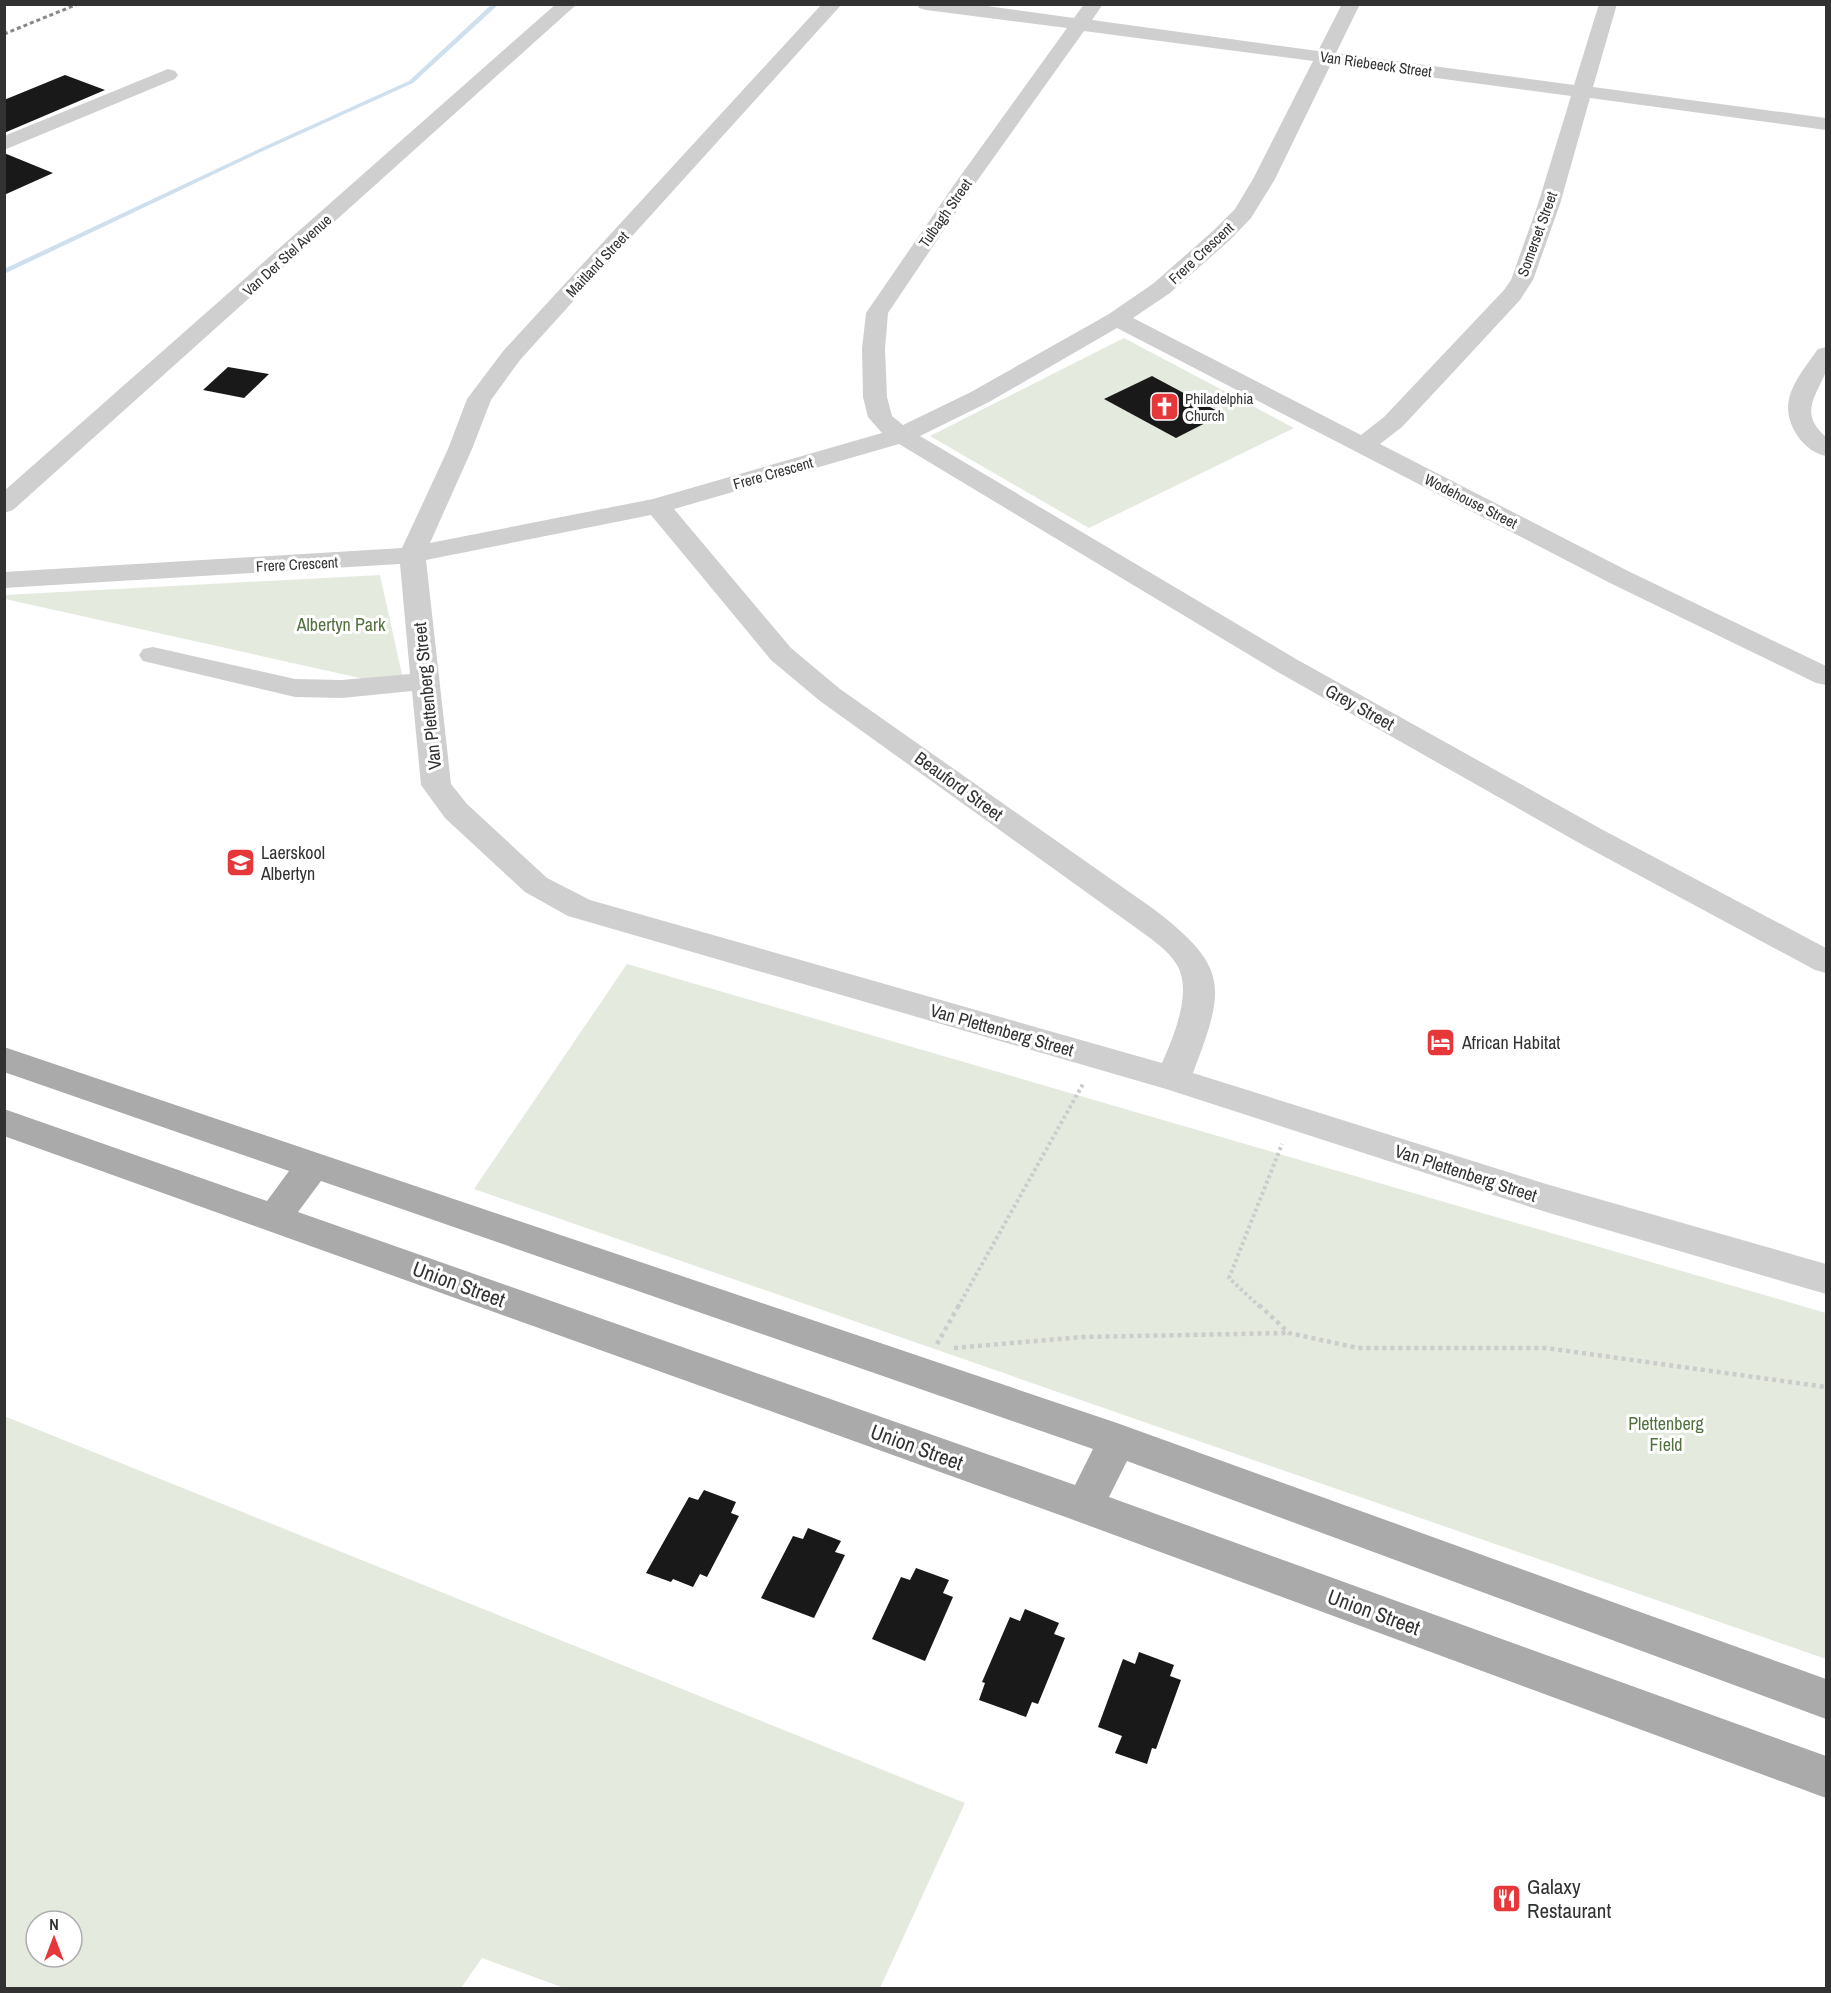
<svg xmlns="http://www.w3.org/2000/svg" width="1831" height="1993" font-family="'Archivo Narrow',sans-serif">
<style>
.green{fill:#e4ebde;fill-rule:evenodd}
.lines{fill:none;stroke-linecap:round;stroke-linejoin:round}
.stream{fill:#cedfee;fill-rule:evenodd}
.building{fill:#191919}
.path-far1{stroke:#ccc;stroke-width:4;stroke-dasharray:3 3;stroke-linecap:butt}
.path{stroke:#ccc;stroke-width:4.5;stroke-dasharray:4 4;stroke-linecap:butt}
.minor{fill:#cfcfcf;fill-rule:evenodd}
.major{fill:#aaa;fill-rule:evenodd}
.rail{stroke:#878787;stroke-width:3;stroke-dasharray:4 3;stroke-linecap:butt}
.labels{text-anchor:middle;dominant-baseline:central;stroke-width:6;stroke-linejoin:round;paint-order:stroke}
.far-street-label{font-size:15px;fill:#323232;stroke:#fff}
.far-poi-label{font-size:15px;fill:#323232;stroke:#fff;text-anchor:start}
.park-label{font-size:18px;fill:#526f3e;stroke:#fff}
.street-label{font-size:18px;fill:#323232;stroke:#fff}
.poi-label{font-size:18px;fill:#323232;stroke:#fff;text-anchor:start}
.near-street-label{font-size:21px;fill:#323232;stroke:#fff}
.near-poi-label{font-size:21px;fill:#323232;stroke:#fff;text-anchor:start}
</style>
<rect width="100%" height="100%" fill="#fff"/>
<path class="green" d="M1124,338L1294,428L1089,528L930,436Z
M380,575L405,688L5,599V595Z
M627,964L1826,1313V1659L474,1189Z
M4,1416L965,1803L880,1988H564L482,1958L461,1988H5ZM36,1921H72V1957H36Z"/>
<g class="lines">
<path class="stream" d="M492,4H499L413,83L263,151L4,274V269L259,149L409,81Z"/>
</g>
<path class="building" d="M65,75L105,90L4,133V100Z
M4,153L53,173L4,195Z
M228,367L269,374L244,398L203,390Z
M1152,376L1223,414L1176,438L1104,399Z
M704,1490L736,1502L731,1513L739,1516L707,1577L700,1574L693,1587L673,1579L671,1582L646,1573L689,1497L698,1500Z
M808,1528L841,1541L835,1552L845,1555L814,1618L761,1598L793,1536L803,1539Z
M916,1568L949,1580L943,1593L953,1597L925,1661L872,1639L901,1577L910,1580Z
M1025,1609L1059,1623L1054,1634L1065,1638L1038,1704L1032,1702L1026,1717L979,1700L985,1683L982,1682L1010,1617L1020,1621Z
M1139,1652L1174,1665L1170,1676L1181,1680L1156,1749L1152,1748L1147,1764L1115,1753L1122,1736L1098,1727L1123,1659L1135,1664Z"/>
<g class="lines">
<path class="path-far1" d="M958,1307L1083,1084
M1260,1307L1229,1278L1282,1144"/>
<path class="path" d="M1259,1305L1289,1333L1358,1348H1546L1826,1387
M937,1344L959,1305
M954,1348L1082,1337L1288,1333"/>
<path class="minor" d="M556,4H577L13,510L4,513V491Z
M822,4H842L520,360L491,400L472,449L430,543L653,499L882,433L868,417L863,397L862,349L866,313L956,182L1067,28L926,10L919,8L917,4H972L1074,18L1084,4H1103L1092,20L1318,51L1342,4H1360L1336,53L1574,85L1599,4H1617L1593,87L1826,118V130L1590,98L1560,204L1533,280L1520,300L1458,367L1402,427L1380,444L1628,571L1826,666V685L1816,683L1610,583L1117,328L989,402L920,436L1296,659L1603,830L1826,948V973L1815,970L1581,844L1276,671L899,444L674,509L791,648L840,689L1155,910C1230,968 1225,988 1193,1073L1546,1184L1826,1264V1294L1546,1212L1166,1089L568,916L525,892L445,818L421,785L412,691L342,698L295,697L143,661L139,655L143,649L153,647L295,679L342,680L410,674L400,564L4,588V572L402,548L448,449L467,399L504,350ZM1084,31L1313,61L1253,179L1235,209L1214,230L1154,283L1109,314L971,392L903,425L892,416L887,397L885,349L888,313L972,188ZM1331,64L1571,96L1538,204L1511,280L1504,290L1384,417L1361,435L1133,318L1170,293L1230,240L1251,218L1275,179ZM651,515L771,660L820,701L1132,925C1147,936 1168,949 1177,965C1193,992 1173,1038 1162,1063L590,900L547,878L467,804L451,784L426,560Z
M168,69L175,71L178,75L175,79L4,150V136Z
M1826,347C1827,354 1828,367 1825,374C1814,399 1800,414 1826,437V456C1815,454 1806,447 1799,438C1774,403 1797,379 1818,349Z"/>
<path class="major" d="M4,1047L1117,1423L1826,1679V1719L1127,1461L1109,1497L1826,1756V1798L1071,1519L4,1136V1109L267,1201L289,1171L4,1072ZM321,1181L1093,1449L1075,1485L298,1212Z"/>
<path class="rail" d="M4,34L78,4"/>
</g>
<defs>
<symbol id="church-square" viewBox="-11 -11 22 22"><rect x="-9" y="-9" width="18" height="18" rx="4" fill="#e6383b" stroke="#fff"/><path d="M-1.2-6h2.4v3.5h3.3v2.4h-3.3V6h-2.4V-.1h-3.3v-2.4h3.3Z" fill="#fff"/></symbol>
<symbol id="school-square" viewBox="-11 -11 22 22"><rect x="-9" y="-9" width="18" height="18" rx="4" fill="#e6383b" stroke="#fff"/><path d="M0-5L7-2L0 1L-7-2ZM-4 1L0 2.5L4 1V4Q0 6-4 4Z" fill="#fff"/></symbol>
<symbol id="hotel-square" viewBox="-11 -11 22 22"><rect x="-9" y="-9" width="18" height="18" rx="4" fill="#e6383b" stroke="#fff"/><path d="M-6-4.5h1.5V1H6V5H4.5V3h-9V5H-6ZM-4 0a1.8 1.8 0 1 1 3.6 0ZM.5 0V-2.5h3Q6-2.5 6 0Z" fill="#fff"/></symbol>
<symbol id="restaurant-square" viewBox="-11 -11 22 22"><rect x="-9" y="-9" width="18" height="18" rx="4" fill="#e6383b" stroke="#fff"/><path d="M-5-6h1v4h1v-4h1v4h1v-4h1v5L-1.5 .5V6h-2V.5L-5-1ZM5-6V6H3V1.5H1.5Q1.5-4 5-6Z" fill="#fff"/></symbol>
</defs>
<g fill-rule="evenodd">
<use href="#church-square" x="1148" y="390" width="33" height="33"/>
<use href="#school-square" x="224" y="846" width="33" height="33"/>
<use href="#hotel-square" x="1424" y="1026" width="33" height="33"/>
<use href="#restaurant-square" x="1490" y="1882" width="33" height="33"/>
</g>
<g class="labels">
<g class="far-street-label">
<text transform="translate(1376 64) rotate(8)">Van Riebeeck Street</text>
<text transform="translate(945 213) rotate(-55)">Tulbagh Street</text>
<text transform="translate(1537 234) rotate(-70)">Somerset Street</text>
<text transform="translate(1201 253) rotate(-43)">Frere Crescent</text>
<text transform="translate(287 255) rotate(-42)">Van Der Stel Avenue</text>
<text transform="translate(597 264) rotate(-47)">Maitland Street</text>
<text transform="translate(773 473) rotate(-16)">Frere Crescent</text>
<text transform="translate(1471 501) rotate(27)">Wodehouse Street</text>
<text transform="translate(297 564) rotate(-3)">Frere Crescent</text>
</g>
<g class="far-poi-label">
<text x="1185" y="398">Philadelphia<tspan x="1185" dy="17">Church</tspan></text>
</g>
<g class="park-label">
<text x="341" y="624">Albertyn Park</text>
<text x="1666" y="1423">Plettenberg<tspan x="1666" dy="21">Field</tspan></text>
</g>
<g class="street-label">
<text transform="translate(427 696) rotate(-96)">Van Plettenberg Street</text>
<text transform="translate(1360 707) rotate(29)">Grey Street</text>
<text transform="translate(959 786) rotate(36)">Beauford Street</text>
<text transform="translate(1002 1030) rotate(16)">Van Plettenberg Street</text>
<text transform="translate(1466 1173) rotate(18)">Van Plettenberg Street</text>
</g>
<g class="poi-label">
<text x="261" y="852">Laerskool<tspan x="261" dy="21">Albertyn</tspan></text>
<text x="1462" y="1042">African Habitat</text>
</g>
<g class="near-street-label">
<text transform="translate(459 1284) rotate(20)">Union Street</text>
<text transform="translate(917 1447) rotate(20)">Union Street</text>
<text transform="translate(1374 1612) rotate(20)">Union Street</text>
</g>
<g class="near-poi-label">
<text x="1527" y="1886">Galaxy<tspan x="1527" dy="24">Restaurant</tspan></text>
</g>
</g>
<rect width="1831" height="1993" fill="none" stroke="#323232" stroke-width="12"/>
<g transform="translate(54 1939)"><circle r="28" fill="#ffffff" stroke="#adadad" stroke-width="1.5"/>
<path d="M0-4.5L10 22L0 15L-10 22Z" fill="#e6383b"/>
<text y="-9" font-size="16" font-weight="bold" text-anchor="middle" fill="#323232">N</text>
</g>
</svg>
